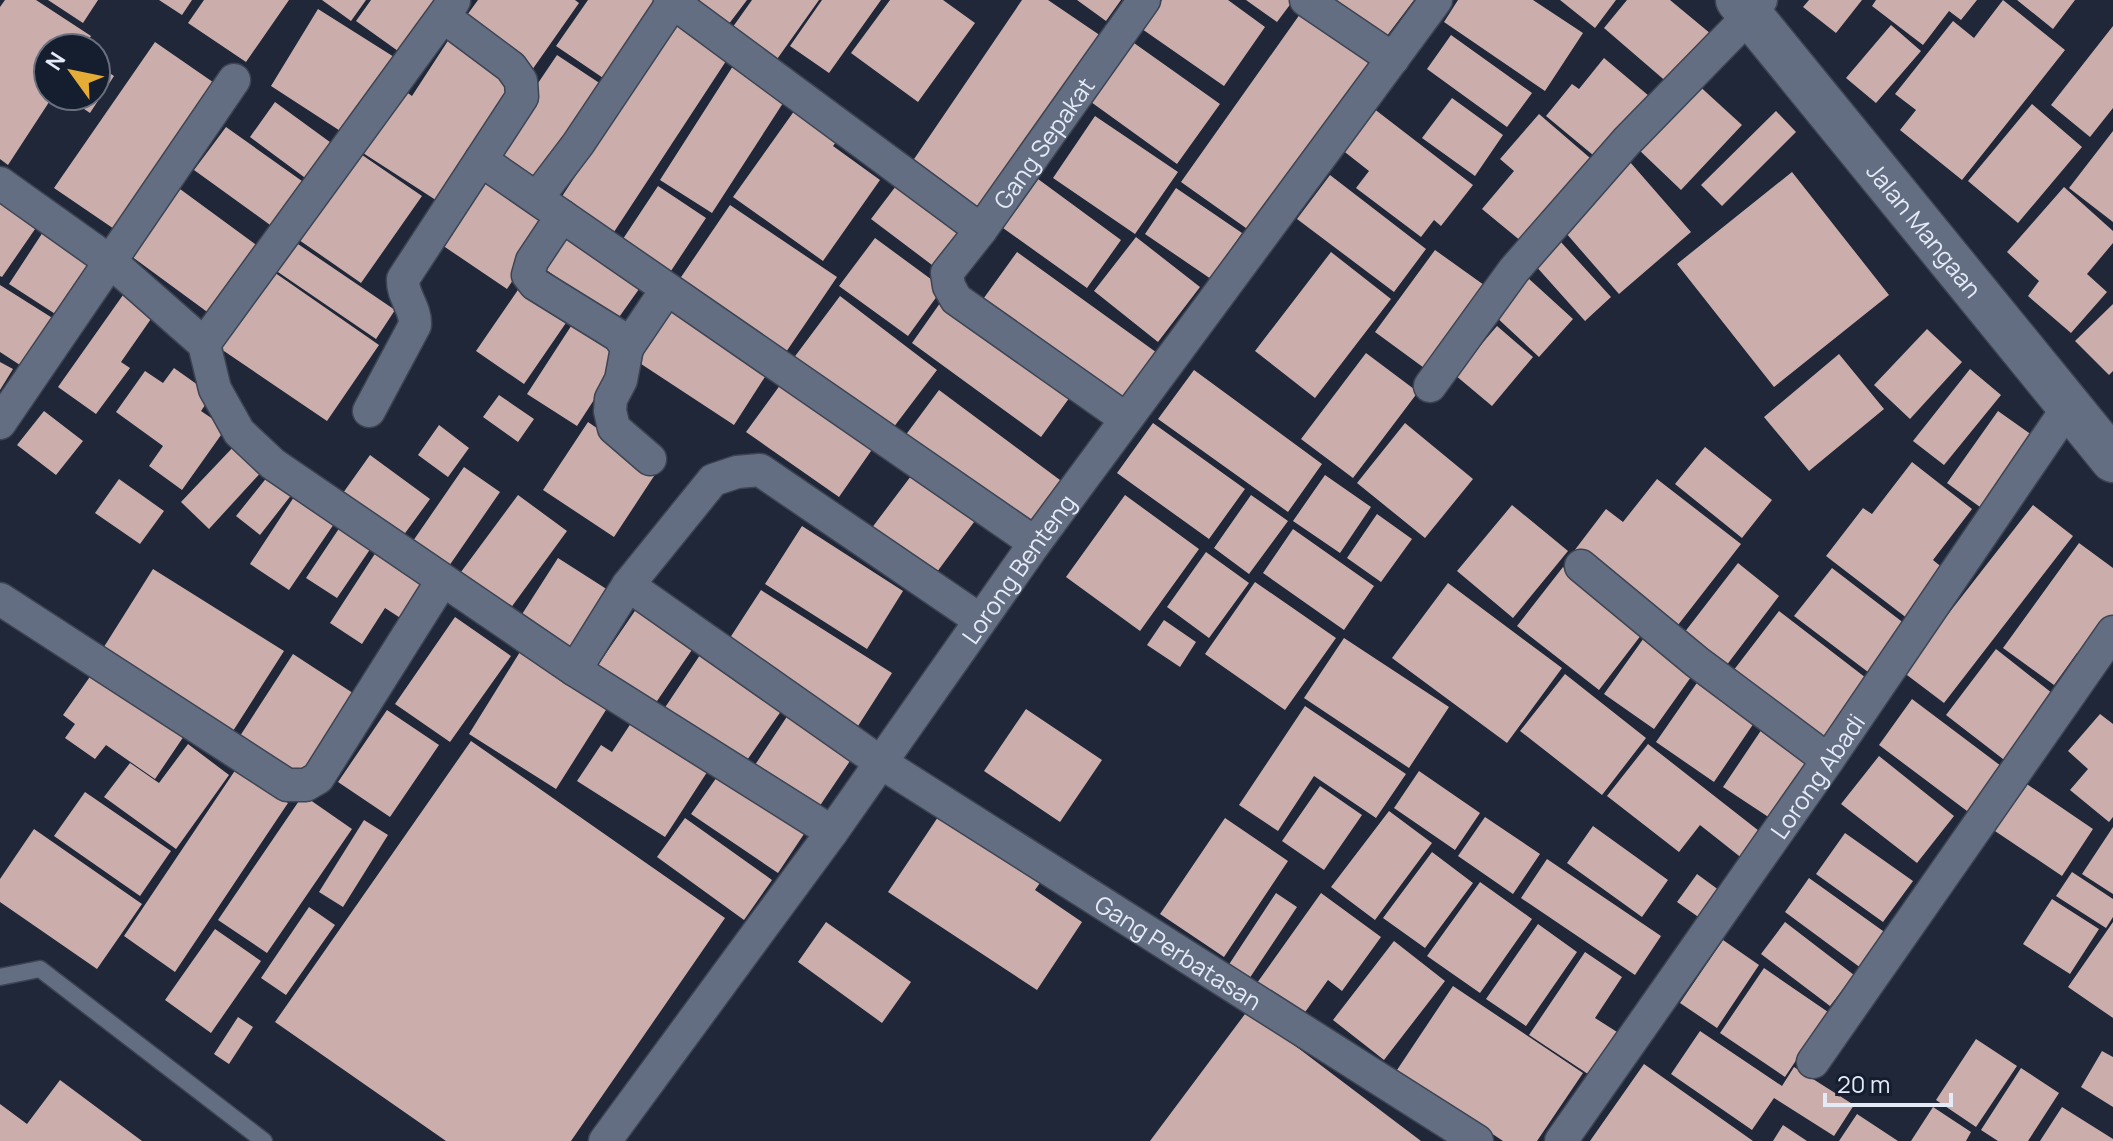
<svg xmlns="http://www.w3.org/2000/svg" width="2113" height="1141" font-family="Manrope,sans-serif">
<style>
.building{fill:#cbaeac}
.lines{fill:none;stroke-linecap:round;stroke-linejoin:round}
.lane-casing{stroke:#3d4453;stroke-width:19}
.street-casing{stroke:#3d4453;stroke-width:35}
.secondary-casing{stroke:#3d4453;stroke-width:47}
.lane{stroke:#636e82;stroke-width:16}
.street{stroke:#636e82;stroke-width:32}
.secondary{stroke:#636e82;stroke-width:44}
.labels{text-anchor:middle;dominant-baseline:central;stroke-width:8;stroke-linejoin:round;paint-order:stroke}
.street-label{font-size:24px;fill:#e4eaf6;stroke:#151e2e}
</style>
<rect width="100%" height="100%" fill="#1f2738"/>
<path class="building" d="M5,0H36L91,36L84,48H48V96H53L8,165L0,159V7Z
M48,0H98L83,23Z
M159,0H192L182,15Z
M204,0H289L246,62L188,23Z
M322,0H366L351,21Z
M371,0H445L405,56L356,21Z
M478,0H575L579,3L532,70L462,22Z
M588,0H655L609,82L556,46Z
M687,0H747L725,29Z
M752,0H819L775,62L730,31Z
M822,0H881L829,73L790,46Z
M890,0H943L975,23L918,102L851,53Z
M1022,0H1048L1101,36L980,213L910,165Z
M1077,0H1121L1106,21Z
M1162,0H1228L1265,27L1224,86L1142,29Z
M1246,0H1289L1292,2L1277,22Z
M1321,0H1414L1380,45Z
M1458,0H1533L1583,33L1545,91L1444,22Z
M1560,0H1616L1595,28Z
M1627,0H1670L1711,34L1669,84L1604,28Z
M1809,0H1862L1836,33L1803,7Z
M1876,0H1977L1961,20L1949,11L1923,45L1872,6Z
M2003,0L2065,50L1962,180L1900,130L1916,110L1895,94L1953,21L1974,38Z
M2017,0H2075L2053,29Z
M1305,7L1377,58L1253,233L1181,182Z
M318,9L402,62L348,136L271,86Z
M677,20L730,55L612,235L559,201Z
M1891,25L1921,51L1876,103L1846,78Z
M2113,26V108L2090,137L2051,105Z
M453,33L518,77L445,206L363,153L405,91L412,96Z
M1451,35L1532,93L1507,127L1427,69Z
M155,42L220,87L120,233L54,188Z
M1134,43L1220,104L1177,164L1091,102Z
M557,55L607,88L539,191L488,157Z
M1604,58L1649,96L1599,160L1546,116L1572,84L1579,89Z
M96,64L114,76L90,113L65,96H96Z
M733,66L785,100L712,213L660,180Z
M1695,82L1742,125L1681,190L1636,147Z
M1452,98L1503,135L1475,176L1422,138Z
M275,102L334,145L308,180L250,137Z
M2032,104L2082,147L2018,223L1968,181Z
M797,107L840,137L833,146L880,180L823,261L733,197Z
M1373,108L1473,185L1441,226L1434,220L1421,237L1356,188L1369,171L1341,149Z
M1776,111L1796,132L1722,206L1701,185Z
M1539,114L1597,164L1527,246L1482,209L1514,171L1500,159Z
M1095,116L1178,172L1135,234L1053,178Z
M226,127L309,186L277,230L194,170Z
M2113,131V222L2069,188Z
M349,146L422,196L361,283L289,233Z
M1630,162L1691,232L1619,294L1559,225Z
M488,170L556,216L507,289L439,243Z
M1792,172L1889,295L1774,387L1677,264Z
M1330,175L1426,249L1394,292L1297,219Z
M902,178L967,227L936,268L871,219Z
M1038,179L1121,240L1087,288L1003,228Z
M658,186L706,218L665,280L617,248Z
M2064,187L2113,231V243L2087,274L2107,292L2071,333L2028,296L2039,281L2007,252Z
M1176,188L1242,233L1211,279L1145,234Z
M180,189L259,247L210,314L131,256Z
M0,192L42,219L2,277L0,276Z
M730,205L837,277L782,358L675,286Z
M572,231L644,282L617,320L545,269Z
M43,232L97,267L63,319L9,284Z
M1136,237L1200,287L1158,342L1094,291Z
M875,238L943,288L908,336L839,286Z
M1560,241L1611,297L1585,321L1534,264Z
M295,242L395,310L376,339L275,270Z
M1435,250L1491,290L1431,373L1375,332Z
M1017,252L1160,355L1124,405L981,302Z
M1331,252L1391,299L1315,398L1255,351Z
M271,270L379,345L327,421L218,347Z
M1528,278L1573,319L1539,357L1494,315Z
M522,284L570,317L524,384L476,351Z
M0,285L54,319L23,367L0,352Z
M123,295L153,316L121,362L130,368L96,414L58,387Z
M840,296L937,370L887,436L790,363Z
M945,296L1075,390L1041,437L912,343Z
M668,303L770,369L734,425L632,358Z
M2113,304V371L2109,375L2075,341Z
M575,320L625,352L577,426L527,394Z
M1497,326L1533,357L1492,406L1455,375Z
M1927,329L1962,362L1910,419L1874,385Z
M1366,353L1418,392L1353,478L1301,439Z
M1839,354L1884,409L1809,471L1764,417Z
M0,362L13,369L0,390Z
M174,368L212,395L201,411L226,428L182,490L149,466L163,446L116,412L145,371L163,383Z
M1970,369L2001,395L1944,465L1913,441Z
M1194,370L1322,464L1288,512L1158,419Z
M786,377L878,441L839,497L746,432Z
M939,390L1064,483L1026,532L902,440Z
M499,395L534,419L518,442L483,417Z
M44,411L83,441L56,475L17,445Z
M1998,411L2043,443L1991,515L1947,483Z
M588,422L658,470L614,537L543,490Z
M1153,423L1245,489L1209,539L1117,473Z
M1405,423L1473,479L1425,538L1357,483Z
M439,425L469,448L448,477L418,455Z
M237,443L264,469L209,529L181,502Z
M1705,447L1772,500L1742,538L1675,484Z
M370,455L430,499L403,536L343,493Z
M1912,462L1972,509L1933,560L1950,574L1912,622L1826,556L1863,508L1872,514Z
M464,467L500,492L449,566L413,541Z
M917,468L980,514L931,580L868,533Z
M272,471L296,489L260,535L236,516Z
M1325,475L1371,507L1340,553L1293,521Z
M119,479L164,511L140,544L95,513Z
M1657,479L1741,544L1671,634L1571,555L1606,509L1623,522Z
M296,494L336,521L289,590L250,564Z
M518,495L567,531L507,613L458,576Z
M1125,495L1199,549L1140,631L1066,577Z
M1251,495L1288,521L1249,574L1214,548Z
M1512,505L1568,551L1513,618L1457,571Z
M2033,505L2073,536L1944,703L1903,672Z
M1377,514L1412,539L1381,582L1347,558Z
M344,521L375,542L337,598L306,578Z
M802,526L903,591L867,649L765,584Z
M1293,529L1374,586L1344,630L1263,573Z
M2079,543L2113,568V618L2084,659L2077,653L2054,685L2003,648Z
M378,549L430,584L405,621L385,608L362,644L330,623Z
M1206,552L1249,583L1209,638L1167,607Z
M558,558L608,590L567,654L517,622Z
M1738,563L1779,596L1726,666L1684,633Z
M1563,567L1645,630L1599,690L1517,626Z
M1832,568L1905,624L1868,672L1794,616Z
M153,569L284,651L233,731L102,650Z
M1255,582L1336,638L1285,710L1205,654Z
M1448,583L1562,668L1507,743L1392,658Z
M761,590L892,673L858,726L726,644Z
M641,602L698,641L655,704L598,665Z
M1779,611L1870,681L1821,745L1730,675Z
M455,617L511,656L450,742L395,704Z
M1164,620L1196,642L1180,667L1147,645Z
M1646,635L1696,670L1654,729L1604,694Z
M1344,638L1449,707L1409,768L1304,698Z
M523,647L611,702L556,789L469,734Z
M704,649L786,704L745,763L664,709Z
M1996,649L2062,701L2012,766L1946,715Z
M293,654L362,699L310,780L240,736Z
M94,671L186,733L155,779L106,745L95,759L65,738L75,724L63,715Z
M1565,674L1646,738L1602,795L1520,731Z
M1701,677L1758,717L1714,782L1656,742Z
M1912,699L2013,775L1979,820L1879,745Z
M1305,706L1406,774L1376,818L1314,776L1278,831L1239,805Z
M1026,709L1102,760L1060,822L984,771Z
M387,710L439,745L390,817L338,782Z
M637,714L713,763L665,837L577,781L601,745L612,752Z
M2100,714L2113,724V817L2109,822L2070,790L2088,769L2068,751Z
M788,715L852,758L815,813L751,771Z
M1766,723L1821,760L1779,824L1723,787Z
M471,741L725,918L571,1141H446L275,1022Z
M188,744L229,775L176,849L104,797L130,763L159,783Z
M1648,744L1768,838L1748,863L1700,825L1679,852L1607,796Z
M1879,756L1954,816L1917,863L1841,804Z
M724,767L810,825L778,873L691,814Z
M236,769L288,803L175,972L124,936Z
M1419,771L1480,813L1455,850L1394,808Z
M2018,778L2093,829L2062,876L1986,825Z
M1320,786L1362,815L1324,870L1282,841Z
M85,792L171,851L140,896L54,836Z
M303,795L352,829L267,953L218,920Z
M1389,811L1432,843L1375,920L1331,887Z
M940,814L1042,880L1035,890L1082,922L1037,990L888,892Z
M1485,817L1540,854L1513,894L1458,856Z
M685,818L772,880L744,920L657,857Z
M1225,818L1288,861L1224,957L1160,914Z
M364,820L388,835L343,907L319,892Z
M1593,826L1668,880L1642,917L1567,863Z
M2113,827V894L2082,874Z
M34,829L142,904L97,969L0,902V879Z
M1845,833L1913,881L1883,922L1816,874Z
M1432,852L1473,883L1425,948L1383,918Z
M1547,859L1661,936L1635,975L1521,898Z
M2072,872L2113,899V917L2106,928L2056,896Z
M1697,874L1727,896L1707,923L1677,902Z
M1809,878L1890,936L1865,971L1785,912Z
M1480,882L1532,919L1480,993L1427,956Z
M1276,893L1297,907L1247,982L1226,969Z
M1321,893L1381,937L1342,991L1328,980L1303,1015L1257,983Z
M2052,899L2099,929L2070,974L2023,944Z
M309,907L335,925L286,995L261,978Z
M826,922L911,982L882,1023L798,962Z
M1785,922L1854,975L1830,1006L1761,954Z
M2113,922V1018L2068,987Z
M1538,924L1577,952L1526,1026L1486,999Z
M215,929L261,961L211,1033L165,1000Z
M1723,940L1759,965L1717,1028L1680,1003Z
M1394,941L1445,981L1384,1060L1333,1020Z
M1585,952L1622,977L1595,1018L1625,1037L1597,1080L1529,1035Z
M1764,968L1828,1012L1785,1077L1720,1033Z
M1453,986L1583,1073L1537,1141H1503L1397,1070Z
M1248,1010L1421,1141H1150Z
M238,1017L253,1027L229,1064L214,1054Z
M1700,1031L1782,1086L1794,1067L1854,1105L1834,1136L1774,1098L1752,1130L1671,1074Z
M1976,1039L2017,1066L1976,1127L1936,1100Z
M2102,1051L2113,1057V1107L2081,1087Z
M1644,1064L1753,1141H1590Z
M2021,1068L2059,1093L2028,1141H1998L1981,1130Z
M60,1080L142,1141H0V1104L27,1124Z
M1933,1107L1971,1132L1966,1141H1911Z
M2062,1107L2113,1139V1141H2040Z
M1857,1114L1898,1141H1839Z
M1783,1125L1807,1141H1773Z"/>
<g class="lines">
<defs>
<path id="lane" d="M0,977L40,969L264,1141"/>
<g id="street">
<path d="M670,0L981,230"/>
<path d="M1306,0L1393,59"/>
<path d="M481,160L1035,543"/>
<path d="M0,183L111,262L204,344L215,389L239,432L273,464L575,670L832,832"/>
<path d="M537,198L578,144L673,2"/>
<path d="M562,216L532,261L528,275L535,284L619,336L627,348L621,380L611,399L610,411L614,428L650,459"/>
<path d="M204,344L454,1"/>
<path d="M627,348L667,289"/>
<path d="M1430,386L1514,270L1627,141L1750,15L1761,0"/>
<path d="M369,411L415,325C416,308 402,296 403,279L522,97L521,81L511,67L444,17"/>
<path id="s1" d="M1126,419L956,299L949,286L947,273L981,230L1144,0"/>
<path d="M0,423L234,80"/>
<path d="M1581,566L1697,662L1828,760"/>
<path d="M628,585L713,480L737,472L760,470L980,620"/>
<path d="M0,599L287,785H306L318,778L442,581"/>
<path id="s2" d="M575,670L628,585L880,762L1477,1141"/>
<path d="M1813,1062L2113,632"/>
<path id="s3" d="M605,1141L832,832L1035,543L1436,0"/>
<path id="s4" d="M1561,1141L1828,760L2069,406"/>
</g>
<g id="secondary">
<path id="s5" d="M1738,0L2113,460"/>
</g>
</defs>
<use href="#lane" class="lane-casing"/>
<use href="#street" class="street-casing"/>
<use href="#secondary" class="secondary-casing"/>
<use href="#lane" class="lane"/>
<use href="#street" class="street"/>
<use href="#secondary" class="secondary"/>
</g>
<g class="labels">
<g class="street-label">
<text stroke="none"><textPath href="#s1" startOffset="398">Gang Sepakat</textPath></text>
<text stroke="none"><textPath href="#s5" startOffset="296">Jalan Mangaan</textPath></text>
<text stroke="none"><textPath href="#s3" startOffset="706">Lorong Benteng</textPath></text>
<text stroke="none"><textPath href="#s4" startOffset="446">Lorong Abadi</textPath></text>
<text stroke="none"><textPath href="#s2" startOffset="762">Gang Perbatasan</textPath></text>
</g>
</g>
<g transform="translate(72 72) rotate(303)"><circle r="38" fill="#151e2e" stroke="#68707e" stroke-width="2"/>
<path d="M0-6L14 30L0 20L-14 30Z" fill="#e6ad36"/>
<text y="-12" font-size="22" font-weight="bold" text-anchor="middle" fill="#e4eaf6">N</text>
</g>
<path d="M1825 1093v12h126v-12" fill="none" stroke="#e4eaf6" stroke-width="4"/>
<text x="1837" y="1093" font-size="24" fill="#e4eaf6" stroke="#151e2e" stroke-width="6" paint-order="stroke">20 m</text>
</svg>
